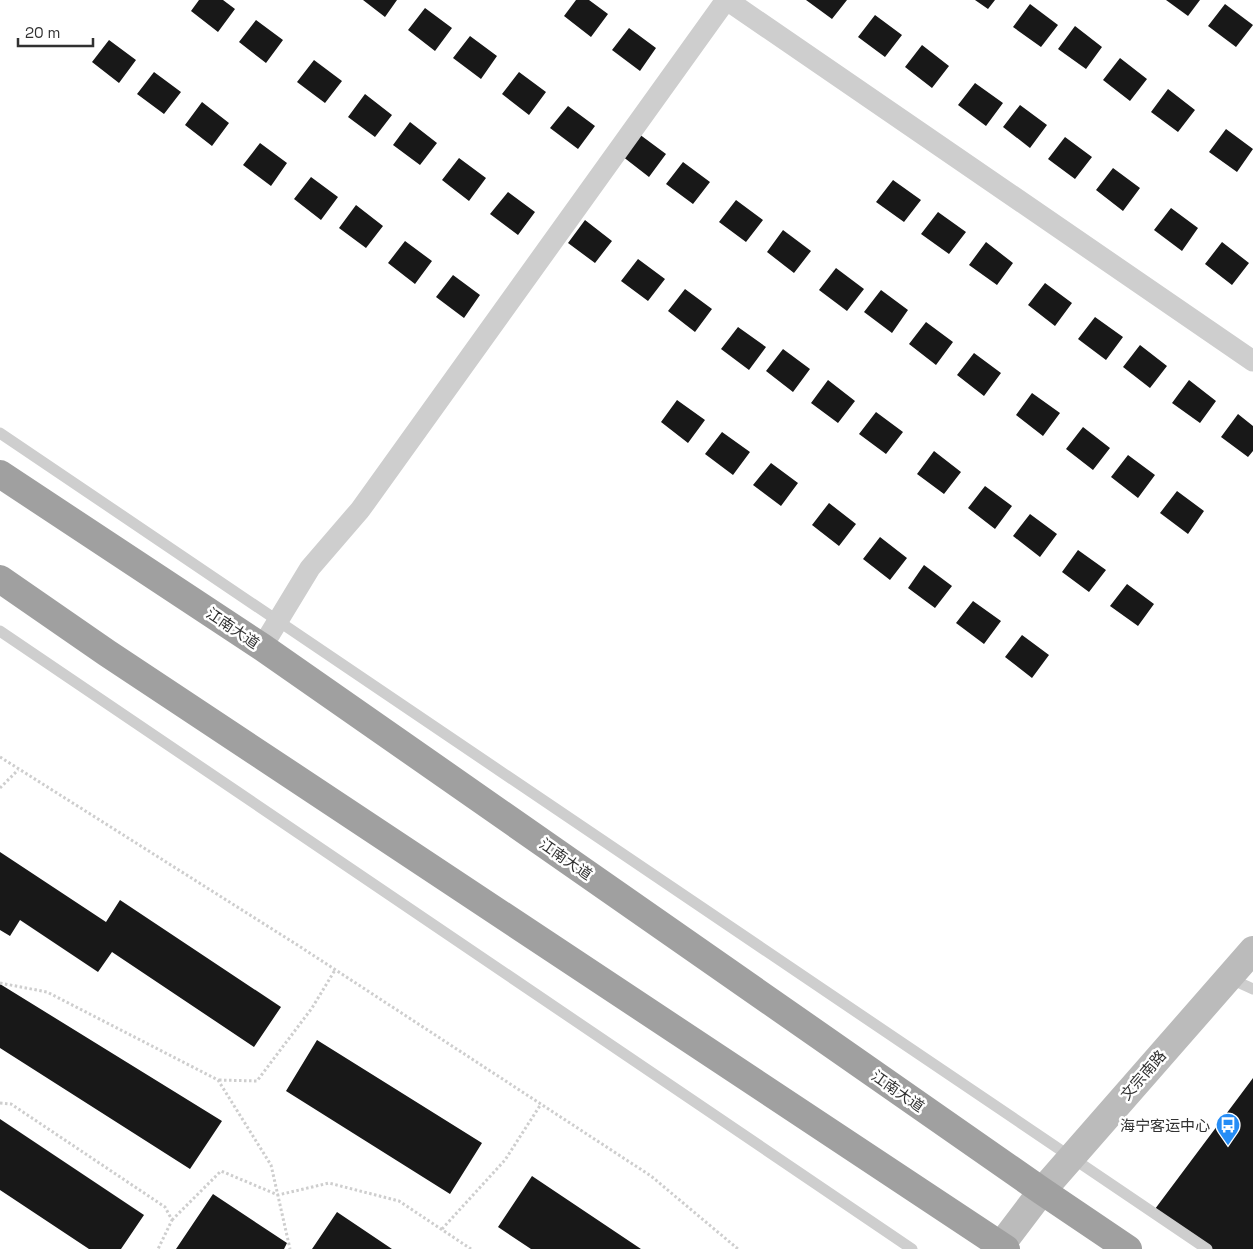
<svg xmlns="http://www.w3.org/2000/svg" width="1253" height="1249" font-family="'Space Grotesk','Noto Sans SC',sans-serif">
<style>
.building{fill:#181818}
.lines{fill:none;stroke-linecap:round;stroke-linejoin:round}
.path{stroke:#cecece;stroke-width:3;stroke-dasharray:2.5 2.5;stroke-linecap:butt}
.service{stroke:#cecece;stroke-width:11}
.minor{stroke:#cecece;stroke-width:21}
.secondary{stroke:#bbb;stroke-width:28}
.trunk{stroke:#a0a0a0;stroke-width:28}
.labels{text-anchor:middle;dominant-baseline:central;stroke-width:5;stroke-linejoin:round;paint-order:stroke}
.street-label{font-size:15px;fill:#313131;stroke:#fff}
.poi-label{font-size:15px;fill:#313131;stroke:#fff;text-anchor:end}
</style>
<rect width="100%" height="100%" fill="#fff"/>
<path class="building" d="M199,0H223L235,9L218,32L191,11Z
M363,0H397L385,17Z
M576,0H589L608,14L591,37L564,16Z
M806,0H847L832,19Z
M975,0H995L988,9Z
M1166,0H1200L1188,16Z
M1030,4L1058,25L1041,47L1013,27Z
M1225,4L1253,25L1236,47L1208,26Z
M425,8L452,28L435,51L408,30Z
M875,15L902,35L885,57L858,37Z
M256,20L283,40L266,63L239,42Z
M1075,26L1102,47L1086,69L1058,49Z
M629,28L656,48L640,71L612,50Z
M470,36L497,56L481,79L453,58Z
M109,40L136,60L119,83L92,62Z
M922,45L949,66L932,88L905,67Z
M1120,58L1147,79L1130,101L1103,80Z
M314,60L342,81L325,103L297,82Z
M154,72L181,92L164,114L137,94Z
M519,72L546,92L529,115L502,94Z
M975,83L1003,103L986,126L958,105Z
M1168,89L1195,110L1178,132L1151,112Z
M365,94L392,115L375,137L348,117Z
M202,102L229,123L212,146L185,125Z
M1020,105L1047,125L1030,148L1003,127Z
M568,106L595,126L578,149L550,128Z
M410,122L437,143L420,165L393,145Z
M1226,129L1253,149L1237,172L1209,152Z
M639,134L666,154L649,177L622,156Z
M1065,137L1092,157L1075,179L1048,159Z
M260,143L287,163L271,186L243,165Z
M459,158L486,178L469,201L442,180Z
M683,162L710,182L693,204L666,184Z
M1113,168L1140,188L1123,211L1096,190Z
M311,177L338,197L321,220L294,199Z
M893,180L921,200L904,222L876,202Z
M508,192L535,212L518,235L490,214Z
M736,200L763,220L746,242L719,222Z
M356,205L383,226L366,248L339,228Z
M1171,208L1198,228L1182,251L1154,230Z
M938,212L966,232L949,254L921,234Z
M585,220L612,241L595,263L568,243Z
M783,230L811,251L794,273L767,252Z
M405,241L432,261L415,284L388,263Z
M986,242L1013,263L997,285L969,265Z
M1222,242L1249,263L1232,285L1205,264Z
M638,259L665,279L648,301L621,281Z
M836,268L864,289L847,311L819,290Z
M453,275L480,295L464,318L436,297Z
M1045,283L1072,303L1055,326L1028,305Z
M685,289L712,309L695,332L668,311Z
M881,290L908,310L892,333L864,312Z
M1095,317L1123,337L1106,360L1078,339Z
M926,322L953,342L936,365L909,344Z
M738,327L766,347L749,370L721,349Z
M1140,345L1167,366L1150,388L1123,367Z
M783,349L810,369L793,392L766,371Z
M974,353L1001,373L984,396L957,375Z
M828,380L855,401L838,423L811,403Z
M1189,380L1216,401L1200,423L1172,403Z
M1032,393L1060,413L1043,436L1016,415Z
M677,400L705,420L688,443L661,422Z
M876,412L903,432L886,454L859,434Z
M1238,414L1253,426V451L1248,457L1221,437Z
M1083,427L1110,448L1093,470L1066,449Z
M722,432L750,452L733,475L705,454Z
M934,451L961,472L944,494L917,474Z
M1128,455L1155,475L1138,498L1111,477Z
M771,463L798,483L781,506L753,485Z
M985,486L1012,506L995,529L968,508Z
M1177,491L1204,511L1188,534L1160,513Z
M829,503L856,524L839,546L812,525Z
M1030,514L1057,534L1040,557L1013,536Z
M880,537L907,558L890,580L863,559Z
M1078,550L1106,570L1089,592L1062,572Z
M924,565L952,586L935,608L908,588Z
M1127,584L1154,604L1138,626L1110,606Z
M973,601L1001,621L984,644L956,623Z
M1022,635L1049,655L1032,678L1005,657Z
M0,852L106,922L120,900L281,1007L254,1047L112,952L98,972L20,920L10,936L0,930Z
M0,984L222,1121L190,1169L0,1048Z
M317,1040L482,1143L450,1194L286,1091Z
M1253,1078V1249H1206L1152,1213Z
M0,1119L144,1215L121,1249H89L0,1190Z
M532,1176L641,1249H531L498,1227Z
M213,1194L287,1243L284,1249H176Z
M337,1212L392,1249H312Z"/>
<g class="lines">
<path class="path" d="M0,757L299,946L651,1176L738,1249
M0,788L18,770
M0,983L47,992L218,1080L271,1165L290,1249
M219,1080L257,1081L312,1008L335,970
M0,1103L11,1104L165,1207L172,1220L158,1249
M172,1220L221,1171L278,1195L329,1183L399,1201L471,1249
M442,1229L505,1160L541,1104"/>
<path class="service" d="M0,433C404,703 803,980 1207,1249
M0,631L912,1249
M1229,978L1253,989"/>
<path class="minor" d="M727,0L1253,361
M262,647L310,568L360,510L726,0"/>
<path class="secondary" d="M998,1249L1042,1191L1253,950"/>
<path class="trunk" d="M0,474L262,647L1042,1191L1128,1249
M0,579L107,653L1006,1249"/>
</g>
<defs>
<symbol id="bus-pin" viewBox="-11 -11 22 30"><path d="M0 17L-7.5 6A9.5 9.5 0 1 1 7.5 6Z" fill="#268df6" stroke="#fff"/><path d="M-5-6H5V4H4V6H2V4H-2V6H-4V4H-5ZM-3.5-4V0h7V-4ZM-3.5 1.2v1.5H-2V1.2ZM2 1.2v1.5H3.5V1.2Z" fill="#fff"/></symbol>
</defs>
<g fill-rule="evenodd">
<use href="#bus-pin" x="1214" y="1111" width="28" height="38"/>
</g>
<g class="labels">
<g class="street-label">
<text transform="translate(233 628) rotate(34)">江南大道</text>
<text transform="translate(566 859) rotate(35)">江南大道</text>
<text transform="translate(1143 1075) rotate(-49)">文宗南路</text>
<text transform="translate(898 1091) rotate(35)">江南大道</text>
</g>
<g class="poi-label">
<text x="1210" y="1125">海宁客运中心</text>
</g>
</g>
<path d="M18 38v8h75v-8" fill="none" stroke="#313131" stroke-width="2.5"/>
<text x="25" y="38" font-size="15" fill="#313131" stroke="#ffffff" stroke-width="4" paint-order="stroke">20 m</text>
</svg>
